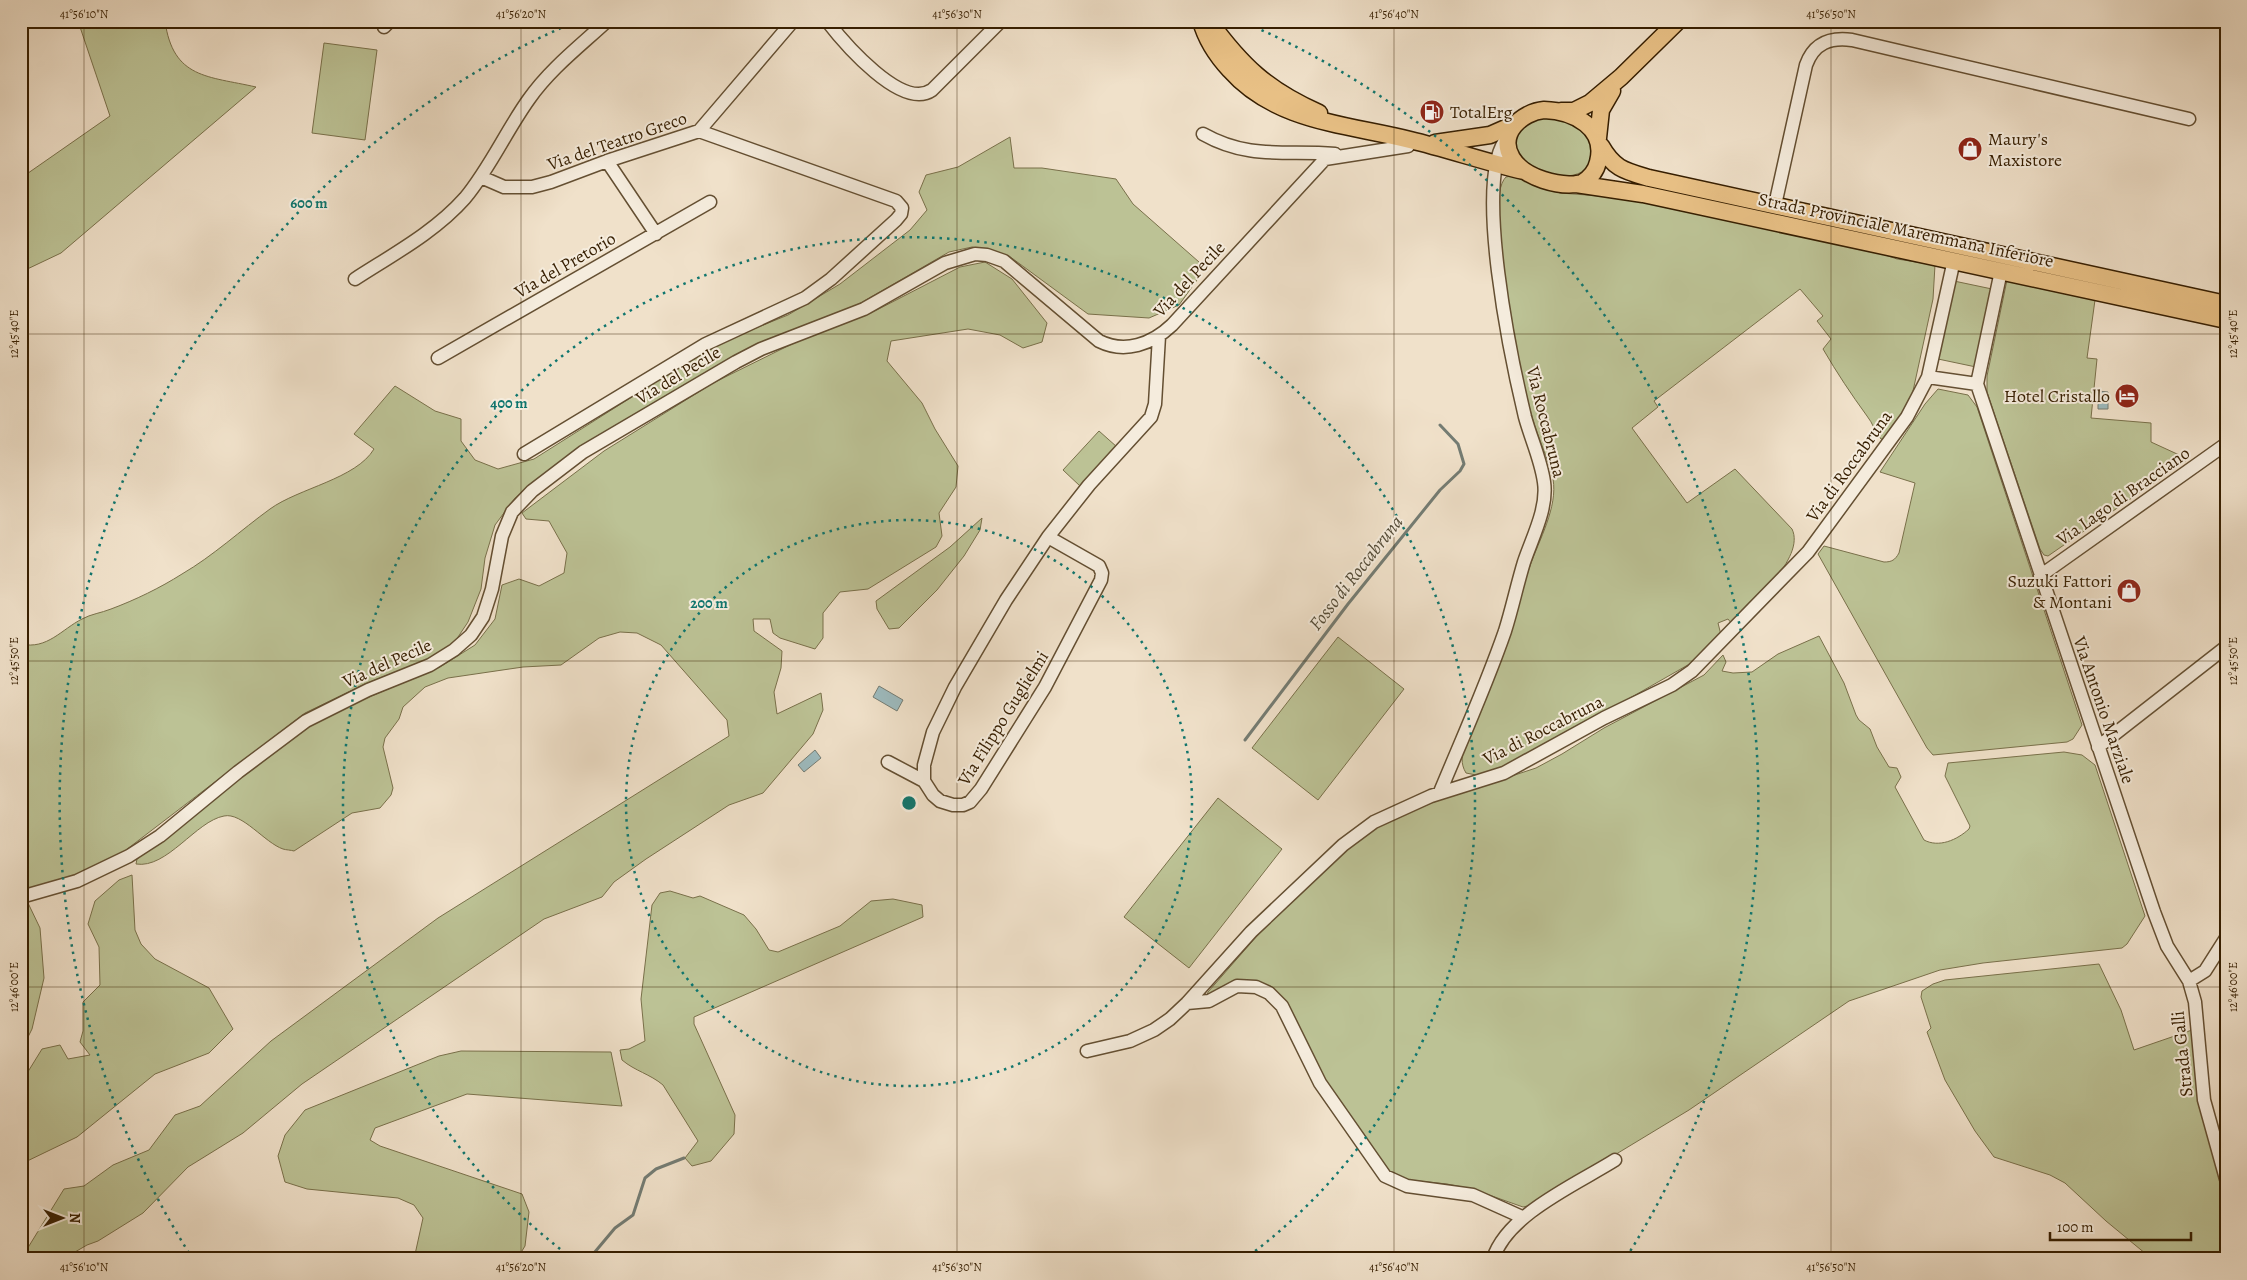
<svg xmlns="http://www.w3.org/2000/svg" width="2247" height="1280" font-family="Alegreya,serif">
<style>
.green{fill:#bcc295;stroke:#79704a}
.water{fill:#9dbbbf;stroke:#747c73}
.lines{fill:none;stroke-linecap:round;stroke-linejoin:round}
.stream{stroke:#747c73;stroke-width:3}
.minor-casing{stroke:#644f32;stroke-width:15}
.major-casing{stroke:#361e00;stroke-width:19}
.minor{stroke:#f5ecdd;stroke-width:12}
.major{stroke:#e8c085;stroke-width:16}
.ticks{fill:none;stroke:#361e00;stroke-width:1;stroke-opacity:0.45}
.ring{fill:none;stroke:#0f766e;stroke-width:2.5;stroke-dasharray:2.5 5}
.labels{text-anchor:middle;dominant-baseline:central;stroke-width:4;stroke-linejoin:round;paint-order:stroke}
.poi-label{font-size:18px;fill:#361e00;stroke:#f5ecdd;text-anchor:start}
.street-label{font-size:18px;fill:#361e00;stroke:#f5ecdd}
.water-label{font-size:19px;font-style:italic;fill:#554d39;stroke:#f5ecdd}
.centre{fill:#0f766e;stroke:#f5ecdd;stroke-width:2.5}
.ring-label{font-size:15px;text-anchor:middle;font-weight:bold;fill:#0f766e;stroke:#f5ecdd;stroke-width:4;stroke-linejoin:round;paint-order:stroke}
.neatline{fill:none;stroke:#361e00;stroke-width:2}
.ticks-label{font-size:12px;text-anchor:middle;fill:#361e00}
</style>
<rect width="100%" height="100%" fill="#f0e1ca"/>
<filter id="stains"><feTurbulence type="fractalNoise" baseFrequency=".004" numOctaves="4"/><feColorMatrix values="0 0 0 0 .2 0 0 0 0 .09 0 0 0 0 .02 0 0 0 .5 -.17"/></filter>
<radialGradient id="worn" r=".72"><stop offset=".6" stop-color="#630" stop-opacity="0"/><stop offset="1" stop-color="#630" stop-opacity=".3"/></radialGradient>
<path class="green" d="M78,21H165C173,79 208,76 256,87L61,253L21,272V178L110,116Z
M324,43L377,50L365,140L312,133Z
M1545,117C1564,120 1579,125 1592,140C1592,147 1593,157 1590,163C1579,184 1544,176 1528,164C1513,153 1511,134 1526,122C1530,118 1539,118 1545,117Z
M1010,137L1014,168H1042L1116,179L1133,204L1199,262L1197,280L1179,305L1149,318L1088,314L1009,256L972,247L949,252L852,308L798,332L753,346L556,465L515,498L495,525L485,558L481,589L468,622L456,640L444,653L365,684L305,713L105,866L67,880L21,890V644C47,650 62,629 82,619C91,614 101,613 111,609C135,600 160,588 182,574C213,556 241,530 270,509C299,488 356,479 374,449L354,434L395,386L435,411L461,419V441L475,460L498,469L534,459L676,369L731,338L788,315L840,284L910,230L927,210L919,192L926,175L958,167Z
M1512,176L1560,193L1627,198L1871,250L1897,259L1935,265L1933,299L1913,391L1908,405L1884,439H1881C1875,433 1873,423 1867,416C1851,394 1837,373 1823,349L1831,339L1817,321L1823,316L1800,289L1654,401L1658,407L1632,428L1687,503L1735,469L1792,529C1806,558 1750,605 1732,624L1728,619L1718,623L1721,635L1693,662L1534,753L1486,774L1476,775L1466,773C1460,763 1462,755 1465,744C1487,684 1510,626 1530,566C1539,540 1558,507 1553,479C1548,458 1538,438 1532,417C1522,380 1481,201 1506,177Z
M985,262L1012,279L1047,323L1042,342L1023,348L1000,335L968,329L891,341L887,361L922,403L935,429L958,466L956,487L939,513L942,536L936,547L868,589L840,592L823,613V638L815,649L780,638L773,633L770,619H753L754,631L782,651L781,668L774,692L777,714L821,693L823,710L813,734L763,793L729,805L646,859L614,882L602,897L544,919L302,1084L243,1133L188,1167L143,1213L98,1241L87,1245L75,1252L65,1254L62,1259H21L64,1189L84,1186L113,1165L149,1150L175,1115L200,1106L271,1041L438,918L729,736L727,720L661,645L637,633L620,632L599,638L561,665L523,667L448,678L425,687L403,707L399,719L385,738L383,747L393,788L391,795L380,808L352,813L294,851C291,850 286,850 283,849C265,843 242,812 224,816C196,821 167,869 136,864L137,859L215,799L263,758L324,716L440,667L475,645L495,619L502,585L519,579L539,586L564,573L567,553L549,521L526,519L522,513L604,451L713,383L798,341L871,313L960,267Z
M2007,280L2095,300L2087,358L2097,359L2091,418L2151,423V442L2188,459L2048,556L2044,555L2040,549L1987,392V376Z
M1954,281L1992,289L1976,367L1938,359Z
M1938,389L1968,395L1977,407L2082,725L2073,739L2067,742L1933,755L1927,748L1818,554L1824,546L1884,562C1892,562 1895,560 1899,553L1915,483L1880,472L1925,404Z
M1099,431L1117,447L1080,486L1063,470Z
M982,518L980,530L964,556L937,590L899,628L889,629L877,609L876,601L950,547Z
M1819,636L1844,683L1856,715L1859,720L1870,729L1877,747L1889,767L1897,768L1901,777L1895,787L1924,840C1939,848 1957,840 1969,829L1970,826L1945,776L1948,763L2064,752L2082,755L2095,765L2145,916L2127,944L2122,948L1983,963L1940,970L1849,1001L1689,1110L1532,1205L1523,1207L1472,1189L1447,1184L1399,1179L1387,1171L1325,1081L1309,1049L1256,982L1207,995L1208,992L1278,912L1361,837L1381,824L1439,800L1536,768L1562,754L1604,728L1704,675L1723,655L1726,662L1722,671L1733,673L1752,672L1778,654Z
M1338,637L1404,689L1318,800L1252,748Z
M1218,798L1282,849L1189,968L1124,917Z
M132,875L135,930L141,944L155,959L209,988L233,1029L209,1053L155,1074L77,1137L21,1164V1083L42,1049L60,1045L68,1059L90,1055L80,1042L83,1031V1002L100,985L99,947L88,924L95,901L119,880Z
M670,891L693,898L700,896L744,915L756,929L769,950L778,952L840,926L871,901L893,899L922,905L923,917L694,1017V1024L735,1115L734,1134L711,1161L692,1166L685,1158L698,1141L663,1085C650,1074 635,1071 622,1060L620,1050L629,1049L645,1041L641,999L652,905L660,893Z
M28,903L40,928L44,978L32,1029L21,1051V904Z
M2099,964L2121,1010L2134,1050L2192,1030L2209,1140L2226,1191V1259H2152L2106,1221L2065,1183L2050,1175L1994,1157L1975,1131L1945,1080L1927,1032L1931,1028L1921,997L1922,991L1933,984L1945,980Z
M461,1051L611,1052L622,1106L467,1094L375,1128L370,1140L380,1146L522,1194L529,1212L525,1246L517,1259H414L423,1218L414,1205L398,1198L307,1189L285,1182L278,1156L285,1135L305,1110L439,1056Z"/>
<path class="water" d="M2098,391L2108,392V409H2098Z
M879,686L903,700L897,711L873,697Z
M815,750L821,758L804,772L798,765Z"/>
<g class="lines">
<path class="stream" d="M1245,740L1348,604L1440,490L1460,471L1464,464L1458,444L1440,425
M589,1259L615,1228L633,1215L645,1178L656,1169L684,1158"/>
<defs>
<path id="minor" d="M827,21C844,43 902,111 932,90L1001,21
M384,27L390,21
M699,131L793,21
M1203,134C1249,160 1286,150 1335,154
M607,161L656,234
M481,177L504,187H532L551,182L607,161L699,131L896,201L902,208L901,214L896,220L831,279L805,298L706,344L524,454
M1775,205L1806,65C1814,43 1830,37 1852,40L2189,119
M2001,271L1977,384L2154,912L2167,946L2189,981
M355,279C392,255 435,232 465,198C490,168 506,131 529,99C550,69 580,46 607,21
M438,358L710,202
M1928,377L1977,384
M1048,537L1099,566L1102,573L1101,580L1045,687L981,789L970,802L963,805H953L940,801L933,795L924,781V765L933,732L955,687L1006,600L1048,537L1089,485L1151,417L1155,404L1159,336
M2040,576L2226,444
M2098,747L2226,647
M888,762L924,781
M1440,792C1462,739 1486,686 1505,631C1512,609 1517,585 1524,562C1532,538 1548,508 1544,482C1541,460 1531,439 1525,417C1513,367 1471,174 1508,137
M21,897L77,881L129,856L160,836L238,772L306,721L368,690L430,665L454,650L471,635L483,617L492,589L502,536L512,512L532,491L583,452L736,362L761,349L864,309L945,263L975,254L987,255L1004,261L1099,341C1125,354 1152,344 1172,325L1325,159L1408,146L1410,140
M2226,938L2205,971L2189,981L2195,1002L2204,1100L2226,1179
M1187,1003L1209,1001L1237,986L1256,987L1269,993L1282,1006L1320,1083L1385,1176L1407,1186L1473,1195L1522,1217
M1087,1051L1130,1041L1154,1030L1170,1019L1187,1003L1251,932L1343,845L1374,822L1431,796L1504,773L1604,718L1672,685L1692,671L1808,552L1907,417L1928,377L1954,260
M1493,1259C1507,1214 1577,1184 1615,1160"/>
<path id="major" d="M1201,21C1206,39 1217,56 1230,70C1276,122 1346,124 1410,140C1448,149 1485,162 1524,171
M1209,21C1242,66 1267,90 1319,113
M1544,110C1574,111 1607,128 1598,162C1596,171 1590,178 1582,183C1560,188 1524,178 1512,158C1497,134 1522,112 1544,110Z
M1561,111H1574L1590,103L1621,77L1678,21
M1598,138L1601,110L1612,91
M1435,143L1490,135L1515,124
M1601,146C1614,169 1625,171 1649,178L2226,304
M1576,184L1643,194L2226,320"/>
</defs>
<use href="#minor" class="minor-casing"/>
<use href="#major" class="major-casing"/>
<use href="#minor" class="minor"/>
<use href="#major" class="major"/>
</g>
<path class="ticks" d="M84,21V1259M521,21V1259M957,21V1259M1394,21V1259M1831,21V1259M21,334H2226M21,661H2226M21,987H2226"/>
<g class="ring">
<circle cx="909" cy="803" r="283"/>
<path d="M572 1258A566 566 0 1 1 1246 1258"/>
<path d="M189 1253A849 849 0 0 1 577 21M1241 21A849 849 0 0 1 1629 1253"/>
</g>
<defs>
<symbol id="fuel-disc" viewBox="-11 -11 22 22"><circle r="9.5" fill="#8f2418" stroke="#f5ecdd"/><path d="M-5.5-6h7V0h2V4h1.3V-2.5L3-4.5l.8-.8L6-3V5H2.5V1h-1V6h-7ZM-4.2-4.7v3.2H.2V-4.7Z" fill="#fff"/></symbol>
<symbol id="shop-disc" viewBox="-11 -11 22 22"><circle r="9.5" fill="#8f2418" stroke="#f5ecdd"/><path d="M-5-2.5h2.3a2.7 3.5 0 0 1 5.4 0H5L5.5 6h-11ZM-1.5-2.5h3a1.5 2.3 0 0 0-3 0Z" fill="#fff"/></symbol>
<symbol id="hotel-disc" viewBox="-11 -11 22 22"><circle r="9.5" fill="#8f2418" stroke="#f5ecdd"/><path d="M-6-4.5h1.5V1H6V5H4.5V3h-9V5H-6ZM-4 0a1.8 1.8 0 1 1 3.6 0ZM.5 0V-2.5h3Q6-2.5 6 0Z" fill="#fff"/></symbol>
</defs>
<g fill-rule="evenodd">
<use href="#fuel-disc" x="1418" y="98" width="28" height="28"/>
<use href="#shop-disc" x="1956" y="135" width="28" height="28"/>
<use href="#hotel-disc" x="2113" y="382" width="28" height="28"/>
<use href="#shop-disc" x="2115" y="577" width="28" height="28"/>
</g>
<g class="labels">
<g class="poi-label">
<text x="1450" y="112">TotalErg</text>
<text x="1988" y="139">Maury's<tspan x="1988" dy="21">Maxistore</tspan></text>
<text x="2110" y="396" text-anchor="end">Hotel Cristallo</text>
<text x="2112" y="581" text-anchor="end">Suzuki Fattori<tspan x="2112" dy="21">&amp; Montani</tspan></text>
</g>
<g class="street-label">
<text transform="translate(617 141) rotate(-19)">Via del Teatro Greco</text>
<text transform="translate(1906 230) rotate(12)">Strada Provinciale Maremmana Inferiore</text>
<text transform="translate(565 265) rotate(-30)">Via del Pretorio</text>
<text transform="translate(1189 279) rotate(-47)">Via del Pecile</text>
<text transform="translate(678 375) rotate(-31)">Via del Pecile</text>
<text transform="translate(1546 422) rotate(76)">Via Roccabruna</text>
<text transform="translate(1849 466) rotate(-54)">Via di Roccabruna</text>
<text transform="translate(2123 496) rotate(-35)">Via Lago di Bracciano</text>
<text transform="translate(387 663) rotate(-24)">Via del Pecile</text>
<text transform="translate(2104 710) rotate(71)">Via Antonio Marziale</text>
<text transform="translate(1003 718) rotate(-58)">Via Filippo Guglielmi</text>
<text transform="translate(1543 730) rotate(-27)">Via di Roccabruna</text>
<text transform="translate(2182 1054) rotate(-96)">Strada Galli</text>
</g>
<g class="water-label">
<text transform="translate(1356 573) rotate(-52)">Fosso di Roccabruna</text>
</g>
</g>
<circle cx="909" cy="803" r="8" class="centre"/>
<g class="ring-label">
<text x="309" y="208">600 m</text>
<text x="509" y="408">400 m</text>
<text x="709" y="608">200 m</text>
</g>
<rect width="2247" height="1280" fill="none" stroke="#f0e1ca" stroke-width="55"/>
<g transform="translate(62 1218) rotate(90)" stroke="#f5ecdd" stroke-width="4" paint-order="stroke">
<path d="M0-4L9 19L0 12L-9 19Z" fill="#361e00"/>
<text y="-8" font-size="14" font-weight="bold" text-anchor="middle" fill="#361e00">N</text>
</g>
<path d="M2050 1232v8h141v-8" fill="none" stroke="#361e00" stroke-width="2.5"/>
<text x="2057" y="1232" font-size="15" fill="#361e00" stroke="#f5ecdd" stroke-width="4" paint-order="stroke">100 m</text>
<rect x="28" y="28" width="2192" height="1224" class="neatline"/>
<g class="ticks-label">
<text x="84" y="18">41°56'10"N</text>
<text x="521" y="18">41°56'20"N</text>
<text x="957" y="18">41°56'30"N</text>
<text x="1394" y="18">41°56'40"N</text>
<text x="1831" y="18">41°56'50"N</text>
<text transform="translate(2233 334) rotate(-90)" y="4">12°45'40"E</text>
<text transform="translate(14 334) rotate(-90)" y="4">12°45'40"E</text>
<text transform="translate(2233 661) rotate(-90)" y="4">12°45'50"E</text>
<text transform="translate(14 661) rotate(-90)" y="4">12°45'50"E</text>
<text transform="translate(2233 987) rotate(-90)" y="4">12°46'00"E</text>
<text transform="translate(14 987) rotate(-90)" y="4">12°46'00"E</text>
<text x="84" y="1271">41°56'10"N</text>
<text x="521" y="1271">41°56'20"N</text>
<text x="957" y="1271">41°56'30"N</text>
<text x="1394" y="1271">41°56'40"N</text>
<text x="1831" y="1271">41°56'50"N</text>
</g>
<rect width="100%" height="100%" filter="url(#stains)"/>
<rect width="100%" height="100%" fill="url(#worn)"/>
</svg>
